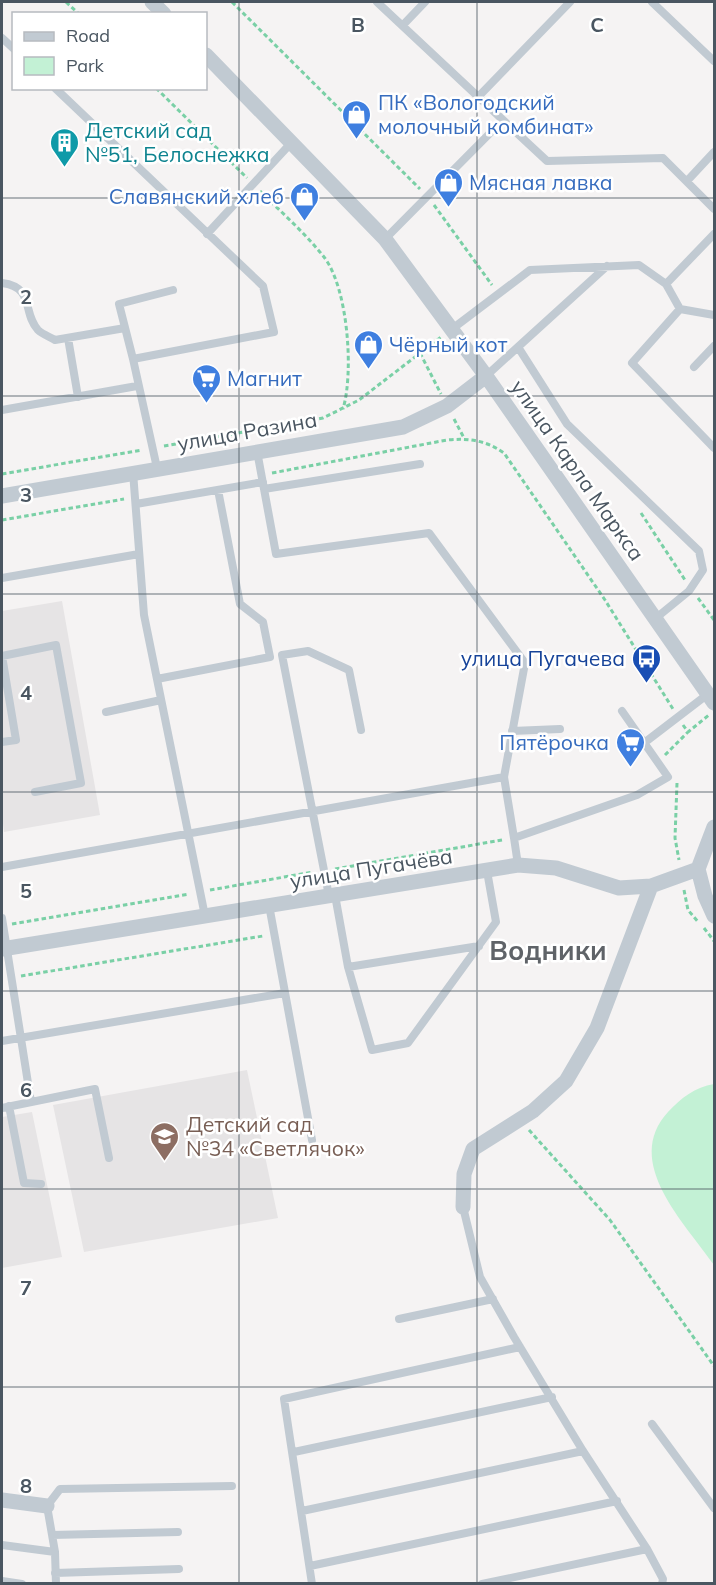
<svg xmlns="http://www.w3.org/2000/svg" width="716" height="1585" font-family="Mulish,sans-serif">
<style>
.education{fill:#e6e4e5}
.green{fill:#c3f1d5}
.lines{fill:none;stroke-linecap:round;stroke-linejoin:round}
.path{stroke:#7ad0a6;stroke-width:3;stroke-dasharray:4.5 3;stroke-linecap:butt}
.lane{stroke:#c1cad2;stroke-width:8}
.street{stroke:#c1cad2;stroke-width:15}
.grid{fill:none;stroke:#4a5661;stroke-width:1.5;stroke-opacity:0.55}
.labels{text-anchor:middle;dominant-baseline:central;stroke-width:5;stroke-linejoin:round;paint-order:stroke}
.shop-label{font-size:21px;fill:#366cbe;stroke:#fff;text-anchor:start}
.culture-label{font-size:21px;fill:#0d838f;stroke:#fff;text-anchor:start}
.street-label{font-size:21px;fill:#4a5661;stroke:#fff}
.transit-label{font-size:21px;fill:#164399;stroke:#fff;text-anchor:end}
.education-label{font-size:21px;fill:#785e54;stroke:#fff;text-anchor:start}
.district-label{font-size:27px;font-weight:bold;fill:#5f6368;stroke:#fff}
.grid-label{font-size:20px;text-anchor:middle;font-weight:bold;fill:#4a5661;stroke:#fff;stroke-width:5;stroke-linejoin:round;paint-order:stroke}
</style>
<rect width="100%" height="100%" fill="#f5f3f3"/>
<path class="education" d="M62,601L100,815L4,832L2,816V611Z
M247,1070L278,1218L84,1252L53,1105Z
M32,1112L62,1257L2,1268V1117Z"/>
<path class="green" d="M714,1084V1265C685,1223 622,1162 668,1112C681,1098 695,1087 714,1084Z"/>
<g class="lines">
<path class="path" d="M66,2L79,14
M232,2L420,189
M156,88L247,178
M260,191C281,212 305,233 324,257C348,288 354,372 343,409
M434,205L492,285
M420,353L441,394
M454,419L464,438
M164,446L323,418L359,400L441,337
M272,473L447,440C469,438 485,440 504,453L605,600L673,709
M2,474L142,450
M641,513L685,580
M2,520L124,499
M698,598L714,620
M683,725L688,732L709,715
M665,755L688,732
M677,783L675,838L679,860
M335,869L502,840
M210,890L313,872
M684,890L688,910L699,923
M12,924L189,894
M704,928L714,941
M21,976L263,936
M529,1130L610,1220L714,1366"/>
<path class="lane" d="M377,2L503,120L385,239
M652,2L714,61
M403,25L425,2
M2,38L14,49
M55,88L263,286L274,332L133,359L157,468
M479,96L570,2
M503,120L547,161L663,158L714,209
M687,181L714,152
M207,234L292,142
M714,234L666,284L680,309L714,315
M2,283C35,287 22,313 38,330C42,334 50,337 55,340L125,328
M680,309L632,363L714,448
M452,329L530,270L639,265L666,284
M68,338L78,397
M518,347L567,424L699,551L703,570L689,591L656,618
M133,359L119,304L173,290
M694,367L714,346
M486,376L607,266
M2,410L137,386
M257,451L276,554L429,533L525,663L504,777L514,838L637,795L668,777L622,711
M133,472L144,615L205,916
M264,489L420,464
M136,504L263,482
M2,578L139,554
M157,679L270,657L263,622L240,604L218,490
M106,712L161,700
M512,731L560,729
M2,742L16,740L2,656L56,645L81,783L35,792
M644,743L708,694
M514,838L518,865
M2,867L504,777
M335,895L348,967L479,946
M329,896L282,655L308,651L349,670L361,730
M269,905L312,1140
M2,918L31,1102
M348,967L372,1050L408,1043L496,922L487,871
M2,1041L285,993
M9,1106L24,1183L41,1184
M2,1108L95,1089L109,1158
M463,1207L480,1277L514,1337L583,1451L647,1549L663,1579L662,1584
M399,1319L493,1299
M652,1424L714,1508
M294,1452L552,1397
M302,1511L583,1451
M52,1535L178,1532
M2,1545L55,1552
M310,1566L617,1501
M55,1573L179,1569
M2,1581L22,1584
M56,1584L55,1552L47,1506L60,1489L232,1486
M312,1584L284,1399L520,1347
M482,1584L647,1549"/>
<path class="street" d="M152,2L164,14
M206,55L385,239L486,376L714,703
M2,496L403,427L447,406L486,376
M698,869L705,896L714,916
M2,949L518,865L556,868L619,888L651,886L698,869L714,827
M463,1207L464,1174L473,1149L533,1111L566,1081L597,1028L651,886
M2,1500L47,1506"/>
</g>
<path class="grid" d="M239,2V1584M477,2V1584M2,198H714M2,396H714M2,594H714M2,792H714M2,991H714M2,1189H714M2,1387H714"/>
<defs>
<symbol id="shop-pin" viewBox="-11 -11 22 30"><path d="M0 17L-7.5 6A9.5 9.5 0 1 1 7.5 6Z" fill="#3f7fe0" stroke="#fff"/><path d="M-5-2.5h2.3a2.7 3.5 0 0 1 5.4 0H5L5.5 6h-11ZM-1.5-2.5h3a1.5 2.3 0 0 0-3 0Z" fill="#fff"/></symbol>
<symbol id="building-pin" viewBox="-11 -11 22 30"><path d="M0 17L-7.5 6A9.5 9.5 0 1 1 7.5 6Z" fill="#0f9aa8" stroke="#fff"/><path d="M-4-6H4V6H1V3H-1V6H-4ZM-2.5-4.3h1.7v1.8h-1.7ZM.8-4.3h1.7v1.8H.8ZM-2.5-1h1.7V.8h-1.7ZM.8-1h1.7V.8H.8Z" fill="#fff"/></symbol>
<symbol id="supermarket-pin" viewBox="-11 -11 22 30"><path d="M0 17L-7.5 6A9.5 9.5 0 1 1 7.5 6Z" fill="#3f7fe0" stroke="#fff"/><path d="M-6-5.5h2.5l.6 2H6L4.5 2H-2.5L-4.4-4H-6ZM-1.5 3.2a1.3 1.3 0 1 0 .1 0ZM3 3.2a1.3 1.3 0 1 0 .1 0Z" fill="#fff"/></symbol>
<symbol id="bus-pin" viewBox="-11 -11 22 30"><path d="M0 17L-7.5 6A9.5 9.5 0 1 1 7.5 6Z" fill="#1a4fb4" stroke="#fff"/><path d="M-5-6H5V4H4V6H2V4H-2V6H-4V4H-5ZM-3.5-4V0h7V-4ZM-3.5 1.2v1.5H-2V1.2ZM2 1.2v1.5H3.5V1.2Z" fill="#fff"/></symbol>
<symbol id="school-pin" viewBox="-11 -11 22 30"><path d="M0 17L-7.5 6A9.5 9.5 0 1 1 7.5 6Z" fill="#8d6e63" stroke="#fff"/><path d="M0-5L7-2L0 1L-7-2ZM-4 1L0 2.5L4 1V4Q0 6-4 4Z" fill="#fff"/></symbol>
</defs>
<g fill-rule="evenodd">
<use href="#shop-pin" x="340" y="98" width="33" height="45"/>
<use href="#building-pin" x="48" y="126" width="33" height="45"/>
<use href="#shop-pin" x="432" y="166" width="33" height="45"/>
<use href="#shop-pin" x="288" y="180" width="33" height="45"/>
<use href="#shop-pin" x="352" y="328" width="33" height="45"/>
<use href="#supermarket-pin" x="190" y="362" width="33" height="45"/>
<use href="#bus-pin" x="630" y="642" width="33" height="45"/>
<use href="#supermarket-pin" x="614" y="726" width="33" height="45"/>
<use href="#school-pin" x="148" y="1120" width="33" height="45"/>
</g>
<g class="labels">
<g class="shop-label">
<text x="378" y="102">ПК «Вологодский<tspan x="378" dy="24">молочный комбинат»</tspan></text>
<text x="469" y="182">Мясная лавка</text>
<text x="284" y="196" text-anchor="end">Славянский хлеб</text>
<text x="389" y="344">Чёрный кот</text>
<text x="227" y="378">Магнит</text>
<text x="609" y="742" text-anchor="end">Пятёрочка</text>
</g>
<g class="culture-label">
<text x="85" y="130">Детский сад<tspan x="85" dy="24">№51, Белоснежка</tspan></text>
</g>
<g class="street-label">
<text transform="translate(247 431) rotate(-10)">улица Разина</text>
<text transform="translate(578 470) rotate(55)">улица Карла Маркса</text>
<text transform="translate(371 868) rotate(-9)">улица Пугачёва</text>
</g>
<g class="transit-label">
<text x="625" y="658">улица Пугачева</text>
</g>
<g class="education-label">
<text x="186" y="1124">Детский сад<tspan x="186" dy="24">№34 «Светлячок»</tspan></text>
</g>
<g class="district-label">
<text x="548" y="950">Водники</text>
</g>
</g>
<g class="grid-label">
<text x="358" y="32">B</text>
<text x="597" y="32">C</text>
<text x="26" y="304">2</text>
<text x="26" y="502">3</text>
<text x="26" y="700">4</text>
<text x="26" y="898">5</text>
<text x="26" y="1097">6</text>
<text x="26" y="1295">7</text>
<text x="26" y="1493">8</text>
</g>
<rect width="716" height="1585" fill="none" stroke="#4a5661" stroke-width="6"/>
<rect x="12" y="12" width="195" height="78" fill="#ffffff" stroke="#b7bbc0" stroke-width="1.5"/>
<rect x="24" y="32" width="30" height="9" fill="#c1cad2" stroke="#b7bbc0" stroke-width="1.5"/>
<text x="66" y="42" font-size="18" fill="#4a5661">Road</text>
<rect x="24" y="57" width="30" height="18" fill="#c3f1d5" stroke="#b7bbc0" stroke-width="1.5"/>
<text x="66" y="72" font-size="18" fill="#4a5661">Park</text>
</svg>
